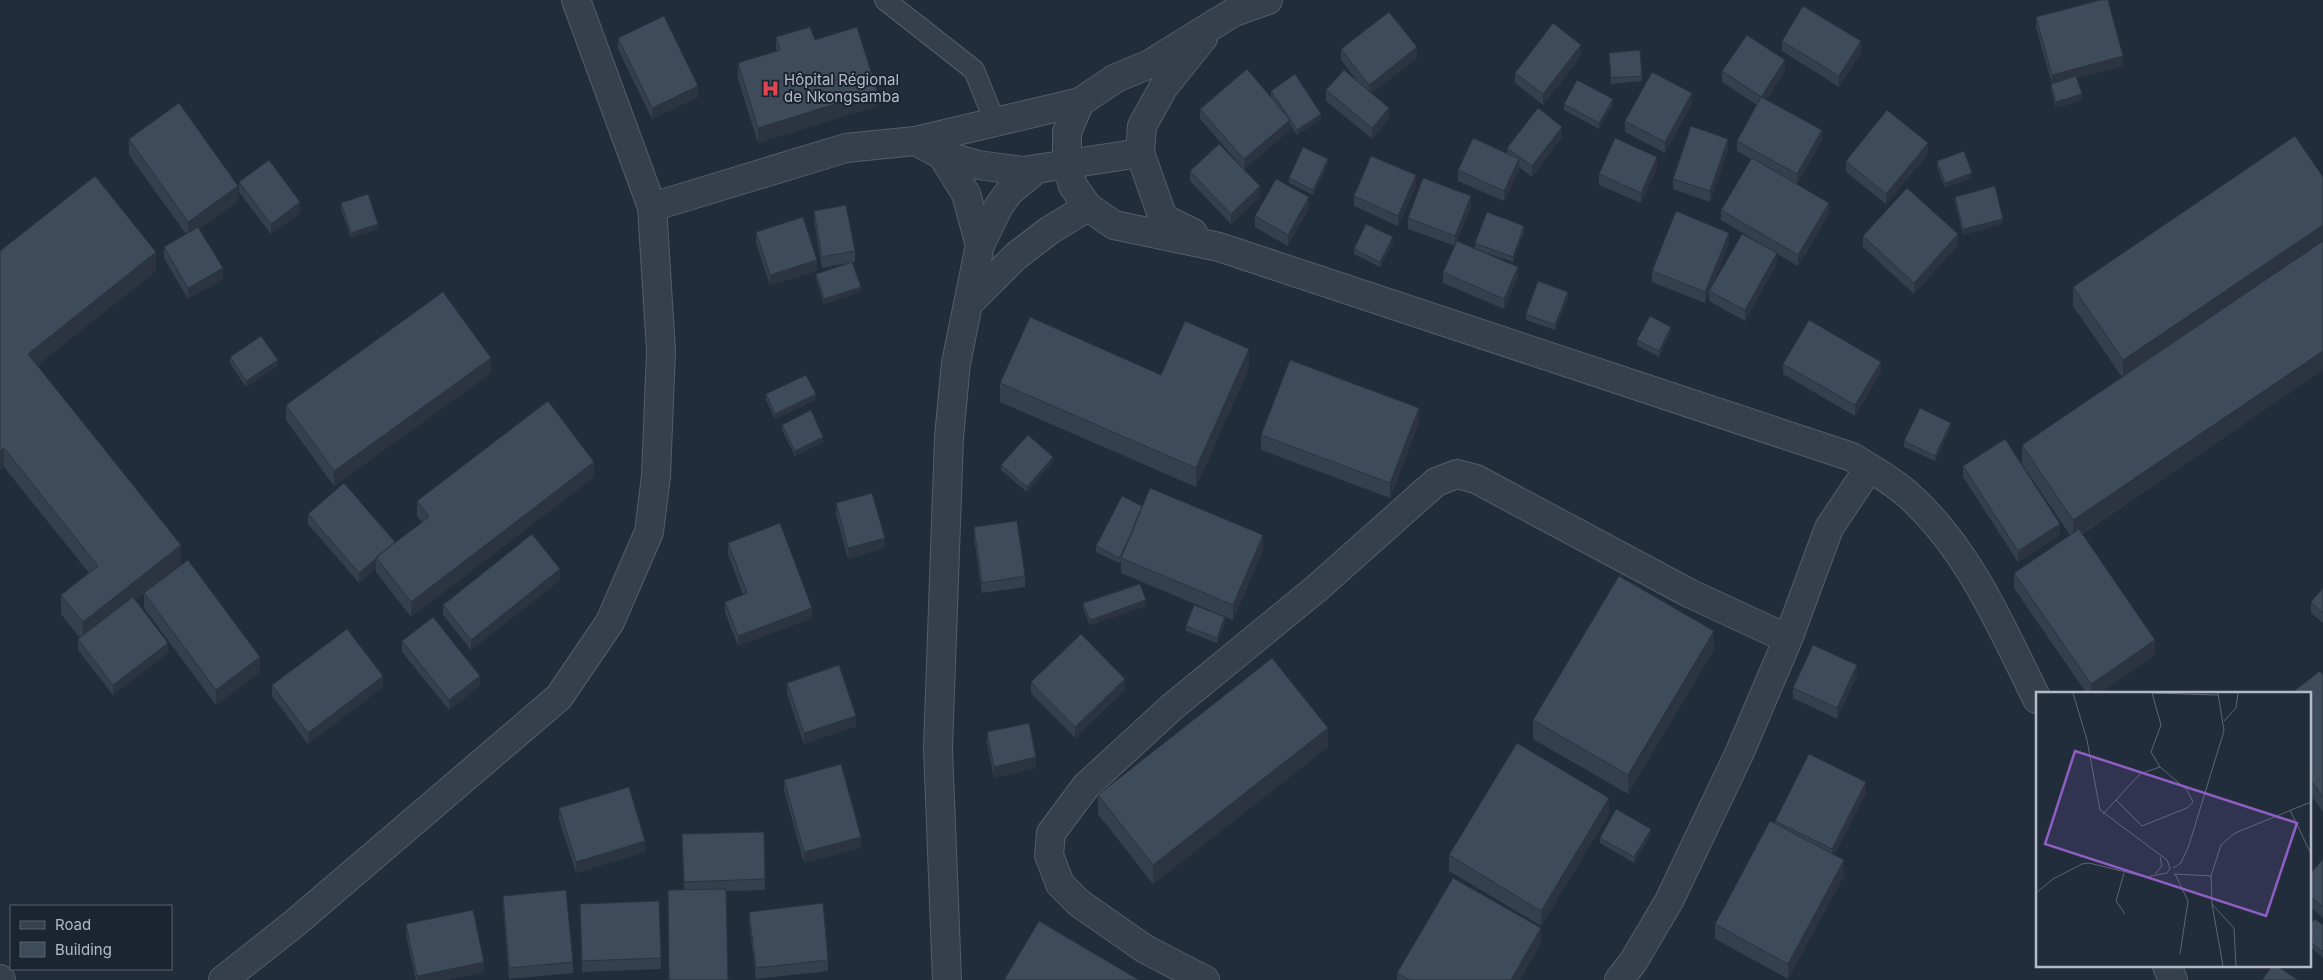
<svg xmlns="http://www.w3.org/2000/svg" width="2323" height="980" font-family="Inter,sans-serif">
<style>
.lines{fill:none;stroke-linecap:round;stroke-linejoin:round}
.service-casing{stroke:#545d6a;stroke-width:22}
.minor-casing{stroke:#545d6a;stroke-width:30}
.tertiary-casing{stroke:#545d6a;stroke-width:30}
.service{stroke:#363f4c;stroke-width:20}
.minor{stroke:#363f4c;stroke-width:28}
.tertiary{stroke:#363f4c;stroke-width:28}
.wall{fill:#35404e}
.shaded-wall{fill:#2b3440}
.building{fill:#3e4b5b;stroke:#2b3440}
.labels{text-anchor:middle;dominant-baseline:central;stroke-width:4;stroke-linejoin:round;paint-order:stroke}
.poi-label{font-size:15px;fill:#b2bac8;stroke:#1b2431;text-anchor:start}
.inset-road{fill:none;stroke:#5c6574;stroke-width:1}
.view{fill:#8e5ec2;fill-opacity:0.15;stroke:#8e5ec2;stroke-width:2.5}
.inset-edge{fill:none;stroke:#b2bac8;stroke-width:2.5}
</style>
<rect width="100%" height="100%" fill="#222d3c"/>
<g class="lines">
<defs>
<path id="service" d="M885,0L974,70L995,122"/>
<path id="minor" d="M1216,23L1234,12L1268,0
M915,141L942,155L978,165L1023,171L1140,153
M942,155L966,194L980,245
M652,207L846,148L915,141L1080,102
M970,302L1016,256L1050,230L1088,207
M0,979L1,980
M223,980L295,923L559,697L610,622L649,532L656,476L661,351L652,207L576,0
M947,980L938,748L949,437L956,363L980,245L999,206L1009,192L1037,169
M1205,980L1145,949L1079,903L1060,884L1049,855L1051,833L1086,786L1172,707L1317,588L1436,482L1457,474L1476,479L1689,593L1788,639
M1619,980L1633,962L1669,901L1739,754L1788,639L1829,528L1869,468"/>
<path id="tertiary" d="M1216,23L1150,64L1116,78L1080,102L1067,132V164L1073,186L1088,207L1114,225L1219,247L1852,457C1870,468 1890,479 1906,493C1968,547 2001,626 2037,699
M1193,233L1163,218L1140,153L1142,126L1163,88L1203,38
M2167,966L2173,980"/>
</defs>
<use href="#service" class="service-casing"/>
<use href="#minor" class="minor-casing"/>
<use href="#tertiary" class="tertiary-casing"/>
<use href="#service" class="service"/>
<use href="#minor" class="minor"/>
<use href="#tertiary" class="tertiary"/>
</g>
<path class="wall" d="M2036,17L2123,66L2077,78L2082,100L2056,108L2051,90V84H2052L2036,28Z
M776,37L815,40L877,106L758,143L738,79V63L776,52Z
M618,38L698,97L652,119L618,49Z
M1782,41L1861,52L1839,87L1782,51Z
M1341,49L1417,58L1372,93L1389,119L1372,139L1326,101V90L1358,82L1341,60Z
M1609,53L1642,76V81L1611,84Z
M1581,56L1543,105L1515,83V73Z
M1722,71H1785L1766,100L1822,141L1797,184L1829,214L1798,266L1777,254V264L1745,321L1709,301V293L1705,303L1652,282V271L1729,243L1712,286L1768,248L1721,220V210L1751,159L1737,151V141L1757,105L1722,82Z
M1271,91L1321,119L1297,135L1290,125V130L1244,169L1260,197L1231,224L1190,181V171L1243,168L1200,119V109L1271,97Z
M1564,104H1613L1599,129L1564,110Z
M1692,104L1665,153L1625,132V121Z
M1562,137L1532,177L1519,167V170L1504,201L1458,181V170L1507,154V148Z
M129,139L238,201L199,229L223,279L188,299L164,258V247L186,234L129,155Z
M1728,150L1710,202L1673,189V179Z
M1928,154L1886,204L1846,172V161Z
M1937,161L1972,178L1945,188L1937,167Z
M1328,164L1313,195L1289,183V178Z
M1657,168L1641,203L1599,185V174Z
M2323,177V370L2082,534L2155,655L2099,694H2087L2014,588V573L2070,535L2022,464V445L2122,377L2073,306V287Z
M239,182L300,213L271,234L239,192Z
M1416,186L1398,226L1354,206V196Z
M1955,197L2003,224L1963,235L1955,202Z
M341,203L378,229L351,238L341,209Z
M1471,206L1457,241L1518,277L1504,309L1443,283V272L1455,246L1408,229V218Z
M1309,208L1288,246L1255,227V216Z
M814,211L855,251V262H852L861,292L824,304L816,279V274L848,263L822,268L814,221Z
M756,232L817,271L770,285L756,243Z
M1524,232L1513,262L1475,249V243Z
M1863,236L1958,245L1914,294L1863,247Z
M1393,243L1380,267L1354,254V249Z
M0,251L156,271L37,365L181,564L158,582L260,672L216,705L144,608V594L135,600L168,653L113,695L78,650V639L80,638L61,614V595L89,573L4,467L0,470Z
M1568,298L1555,330L1526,320V314Z
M1671,332L1659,357L1637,345V340Z
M230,357L278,366L246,387L230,363Z
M1783,364L1881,372L1855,416L1783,374Z
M1249,368L1196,487L1000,402V383L1161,375Z
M491,373L334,486L286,420V405Z
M766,394L816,400L775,419L766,400Z
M1419,423L1390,498L1261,450V435Z
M782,425L823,442L795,456L782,430Z
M1951,428L1935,461L1904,447V441Z
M1053,462L1027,492L1001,470V465Z
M1963,466L2060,535L2018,562L1963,477Z
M594,477L411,617L376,572V568L359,583L308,524V514L395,543L422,522L417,516V501Z
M836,503L885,548L848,559L836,514Z
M1142,506L1263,550L1233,620L1121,573V561L1119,563L1096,552V546Z
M974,527L1025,576V587L982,593L974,538Z
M728,543L812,618L738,646L725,612V602L743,595L728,554Z
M560,580L471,650L443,615V605Z
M2323,588V623L2311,613V602Z
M1083,603L1146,606L1090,625L1083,608Z
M1225,623L1217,643L1186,631V626Z
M402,641L480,686L449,710L402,652Z
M1714,650L1628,794L1533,739V720Z
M2323,675V812L2309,793V694Z
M1857,676L1837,719L1793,698V688Z
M1031,682L1125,690L1075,738L1031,693Z
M787,683L856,726L804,744L787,694Z
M272,685L383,687L308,744L272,696Z
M987,732L1036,768L994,778L987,743Z
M1328,747L1153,884L1098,814V795Z
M784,780L861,848L804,863L784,790Z
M1866,793L1834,855L1844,876L1788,979L1715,939V924L1775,824V821Z
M559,808L645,852L576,873L559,819Z
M1609,814L1541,926L1449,871V855Z
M764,832L765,890L726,891L684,890L682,844Z
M1651,834L1634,863L1600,843V838Z
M2323,859V918L2309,906V875Z
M503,896L573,962V973L509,979L503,907Z
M659,901L661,969L582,972L580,904Z
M749,912L828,960V971L756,979L749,922Z
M406,924L484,972L447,980H416L406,935Z
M2323,925V958L2309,946V926Z
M1541,943L1520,980H1397V973Z"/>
<path class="shaded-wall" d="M1861,41V52L1839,87V76Z
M1581,45V56L1543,105V94Z
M1417,47V58L1369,95V85Z
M2123,56V66L2052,85V75Z
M1785,60V71L1761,108V97Z
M698,86V97L652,119V108Z
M877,91V106L758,143V128Z
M1692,93V104L1665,153V142Z
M2082,94V100L2056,108V102Z
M1613,99V104L1599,129V123Z
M1389,108V119L1372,139V128Z
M1321,114V119L1297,135V130Z
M1290,120V130L1244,169V159Z
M1562,127V137L1532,177V166Z
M1822,130V141L1797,185V174Z
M1728,139V150L1710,202V191Z
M1928,143V154L1886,204V194Z
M1657,157V168L1641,203V193Z
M1328,159V164L1313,195V190Z
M1519,159V170L1504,201V191Z
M1972,173V178L1945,188V183Z
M1416,175V186L1398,226V216Z
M238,186V201L188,237V222Z
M1260,186V197L1231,224V214Z
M1471,196V206L1455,247V236Z
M1309,197V208L1288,246V235Z
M300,202V213L271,234V224Z
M1829,203V214L1798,266V255Z
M2003,219V224L1963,235V229Z
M378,224V229L351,238V233Z
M2323,225V244L2123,379V360Z
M1524,226V232L1513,262V257Z
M1729,233V243L1710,291H1709V293L1705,303V292Z
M1958,234V245L1914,294V283Z
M1393,237V243L1380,267V262Z
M156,252V271L28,373V354Z
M1777,253V264L1745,321V310Z
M817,260V271L770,285V275Z
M1518,267V277L1504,309V299Z
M223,268V279L188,299V288Z
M861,287V292L824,304V299Z
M1568,292V298L1555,330V325Z
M1671,327V332L1659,357V351Z
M1249,349V368L1196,487V468Z
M2323,351V370L2073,539V520Z
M491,358V373L334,486V471Z
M278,360V366L246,387V381Z
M1881,362V372L1855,416V405Z
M816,394V400L775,419V414Z
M1419,408V423L1390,498V483Z
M1951,423V428L1935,461V456Z
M823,437V442L795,456V451Z
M4,448V467L0,470V451Z
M1053,457V462L1027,492V487Z
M594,462V477L411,617V602Z
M2060,524V535L2018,562V551Z
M1263,535V550L1233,620V605Z
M885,538V548L848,559V548Z
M181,545V564L83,641V622Z
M376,558V568L359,583V573Z
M560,569V580L471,650V640Z
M1146,600V606L1090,625V620Z
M812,608V618L738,646V636Z
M1225,617V623L1217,643V638Z
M1714,631V650L1628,794V775Z
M2155,640V655L2099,694H2091V684Z
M168,643V653L113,695V685Z
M260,657V672L216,705V690Z
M1857,665V676L1837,719V708Z
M383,676V687L308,744V733Z
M480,676V686L449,710V700Z
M1125,679V690L1075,738V727Z
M856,716V726L804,744V733Z
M1328,728V747L1153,884V865Z
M1036,757V768L994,778V767Z
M1866,782V793L1832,860V849Z
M1609,798V814L1541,926V911Z
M1651,829V834L1634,863V857Z
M861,837V848L804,863V852Z
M645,841V852L576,873V862Z
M1844,860V876L1788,979V964Z
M1541,928V943L1520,980H1511Z
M484,962V972L447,980H417V976Z"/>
<path class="building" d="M2100,0H2108L2123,56L2052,75L2036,17Z
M1803,6L1861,41L1839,76L1782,41Z
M1389,12L1417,47L1369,85L1341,49Z
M664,16L698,86L652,108L618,38Z
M1553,23L1581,45L1543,94L1515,73Z
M810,27L815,40L857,27L877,91L758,128L738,63L780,50L776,37Z
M1747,35L1785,60L1761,97L1822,130L1797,174L1737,141L1761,97L1722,71Z
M1640,50L1642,76L1611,78L1609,53Z
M1247,69L1290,120L1244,159L1200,109Z
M1344,70L1389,108L1372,128L1326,90Z
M1652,72L1692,93L1665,142L1625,121Z
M1295,74L1321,114L1297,130L1271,91Z
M2076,76L2082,94L2056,102L2051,84Z
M1577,80L1613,99L1599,123L1564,104Z
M179,103L238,186L188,222L129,139Z
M1538,108L1562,127L1532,166L1507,148Z
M1887,110L1928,143L1886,194L1846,161Z
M1691,126L1728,139L1710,191L1673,179Z
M2295,136L2323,177V225L2123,360L2073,287Z
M1473,138L1519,159L1504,191L1458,170Z
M1615,138L1657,157L1641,193L1599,174Z
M1219,144L1260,186L1231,214L1190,171Z
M1303,147L1328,159L1313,190L1289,178Z
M1964,151L1972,173L1945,183L1937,161Z
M1371,156L1416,175L1398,216L1354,196Z
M1752,158L1829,203L1798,255L1721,210Z
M269,160L300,202L271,224L239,182Z
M95,176L156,252L28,354L181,545L83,622L61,595L98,566L4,448L0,451V251Z
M1423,178L1471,196L1455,236L1408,218Z
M1276,179L1309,197L1288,235L1255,216Z
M1995,186L2003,219L1963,229L1955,197Z
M1907,188L1958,234L1914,283L1863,236Z
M368,194L378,224L351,233L341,203Z
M846,205L855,251L822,257L814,211Z
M1676,211L1729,233L1705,292L1652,271Z
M1487,212L1524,226L1513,257L1475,243Z
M803,217L817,260L770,275L756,232Z
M1366,224L1393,237L1380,262L1354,249Z
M198,227L223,268L188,288L164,247Z
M1742,234L1777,253L1745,310L1709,291Z
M1457,241L1518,267L1504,299L1443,272Z
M2323,241V351L2073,520L2022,445Z
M852,262L861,287L824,299L816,274Z
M1538,281L1568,292L1555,325L1526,314Z
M443,292L491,358L334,471L286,405Z
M1650,316L1671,327L1659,351L1637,340Z
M1030,317L1161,375L1185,321L1249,349L1196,468L1000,383Z
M1809,320L1881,362L1855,405L1783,364Z
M261,336L278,360L246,381L230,357Z
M1290,360L1419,408L1390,483L1261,435Z
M806,375L816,394L775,414L766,394Z
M548,401L594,462L411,602L376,557L429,517L417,501Z
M1920,408L1951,423L1935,456L1904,441Z
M811,410L823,437L795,451L782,425Z
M1028,435L1053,457L1027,487L1001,465Z
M2005,439L2060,524L2018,551L1963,466Z
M344,483L395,542L359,573L308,514Z
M1150,488L1263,535L1233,605L1121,558Z
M872,493L885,538L848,548L836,503Z
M1122,496L1142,506L1128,541L1119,558L1096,546Z
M1017,521L1025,576L982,583L974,527Z
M780,523L812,608L738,636L725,602L747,593L728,543Z
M2079,529L2155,640L2091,684L2014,573Z
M532,534L560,569L471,640L443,605Z
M188,560L260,657L216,690L144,593Z
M1619,576L1714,631L1628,775L1533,720Z
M1140,584L1146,600L1090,620L1083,603Z
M2323,588V613L2311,602Z
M133,597L168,643L113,685L78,639Z
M1194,605L1225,617L1217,638L1186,626Z
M433,617L480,676L449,700L402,641Z
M347,629L383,676L308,733L272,685Z
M1081,634L1125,679L1075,727L1031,682Z
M1813,645L1857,665L1837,708L1793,688Z
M1272,658L1328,728L1153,865L1098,795Z
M839,665L856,716L804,733L787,683Z
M2320,671L2323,675V797L2309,778V694H2290Z
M1029,723L1036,757L994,767L987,732Z
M1517,743L1609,798L1541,911L1449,855Z
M1809,754L1866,782L1832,849L1775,821Z
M841,764L861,837L804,852L784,780Z
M629,787L645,841L576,862L559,808Z
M1616,809L1651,829L1634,857L1600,838Z
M1770,821L1844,860L1788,964L1715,924Z
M764,832L765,879L684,882L682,834Z
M2323,859V907L2309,895V875Z
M1453,878L1541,928L1511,980H1409L1397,973Z
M726,889L728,980H669L668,890Z
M566,890L573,962L509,968L503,896Z
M659,901L661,958L582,961L580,904Z
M823,903L828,960L756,968L749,912Z
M473,910L484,962L417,976L406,924Z
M2315,919L2323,925V952L2309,941V926Z
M1039,921L1139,980H1004Z
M2272,966H2277L2298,980H2262Z"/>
<defs>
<symbol id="hospital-bare" viewBox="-9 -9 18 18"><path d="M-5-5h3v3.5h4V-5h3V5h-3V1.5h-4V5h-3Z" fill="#e0444e" stroke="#1b2431" stroke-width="2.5" paint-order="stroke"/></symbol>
</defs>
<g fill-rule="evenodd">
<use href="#hospital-bare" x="758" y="76" width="25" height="25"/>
</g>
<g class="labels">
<g class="poi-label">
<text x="784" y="79">Hôpital Régional<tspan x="784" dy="17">de Nkongsamba</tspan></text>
</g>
</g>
<g transform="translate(2036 692)">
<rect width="275" height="275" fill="#222d3c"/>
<path class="inset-road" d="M117,1L182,3M188,29L200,16L202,1M80,108L106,134L151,116L157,110L151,98L124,75L115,60L125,33L116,1M254,118L275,162M67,122L104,82L124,75M137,176L145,171L153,153L188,39L182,1M88,181L80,209L89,222M119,182L126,174L124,165M138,182L175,184M139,182L152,209L144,262M0,201L17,187L46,172L53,171L110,185L131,181L134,176L131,168L64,118L51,48L37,1M176,212L198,236L200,274M187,274L176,212L175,184L185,153L199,141L275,110"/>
<path class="view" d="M39,59L261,131L230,224L9,152Z"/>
<rect width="275" height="275" class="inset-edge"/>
</g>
<rect x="10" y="905" width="162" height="65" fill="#1b2431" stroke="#57606d"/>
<rect x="20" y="921" width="25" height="8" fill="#363f4c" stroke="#57606d"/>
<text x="55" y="930" font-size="15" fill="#b2bac8">Road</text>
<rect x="20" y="942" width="25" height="15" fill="#3e4b5b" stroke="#57606d"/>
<text x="55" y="955" font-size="15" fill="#b2bac8">Building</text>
</svg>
